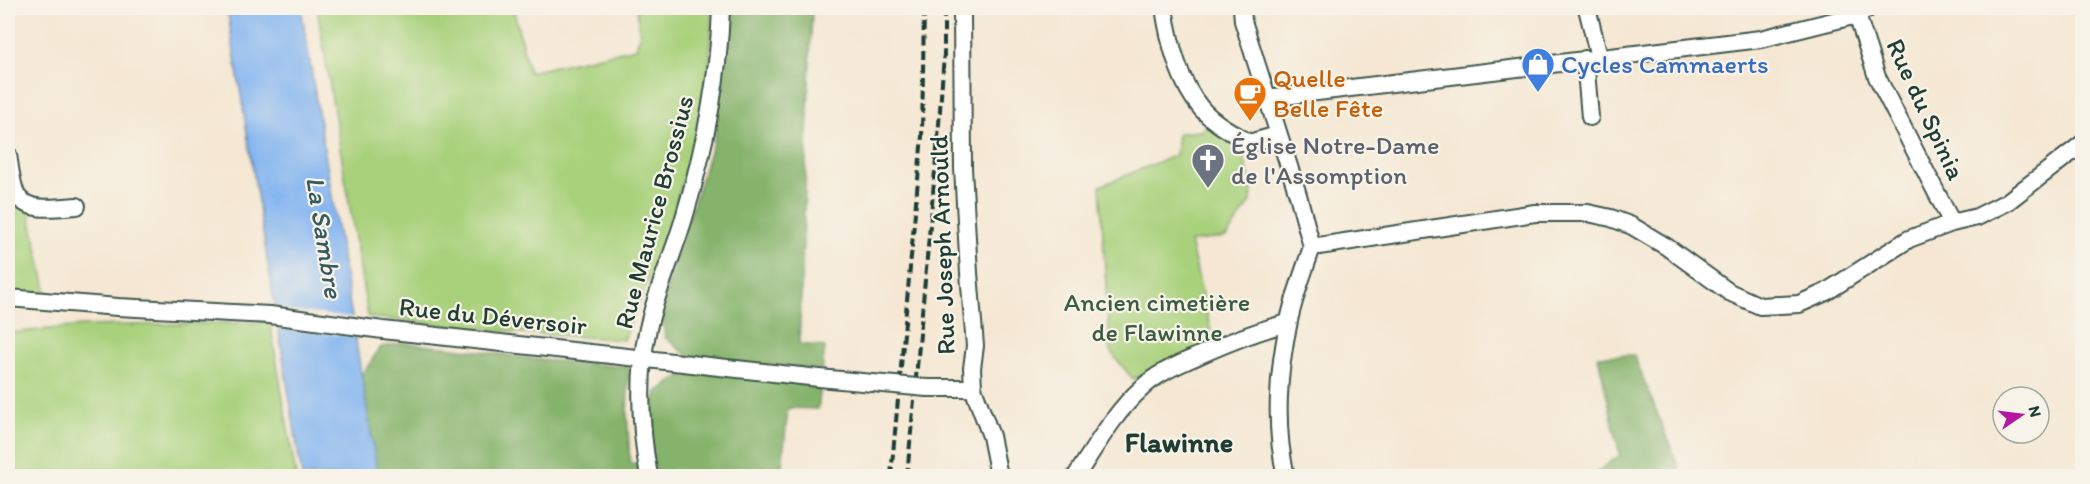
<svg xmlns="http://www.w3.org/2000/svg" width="2090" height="484" font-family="Itim,sans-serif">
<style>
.green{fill:#a9d17c;stroke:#648758;stroke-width:1.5}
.forest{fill:#86b36c;stroke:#527850;stroke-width:1.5}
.water{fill:#84b5f0;stroke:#527992;stroke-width:1.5}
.pier{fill:#f5e7d3}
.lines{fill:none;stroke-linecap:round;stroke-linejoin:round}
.minor-casing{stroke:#3f564c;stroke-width:20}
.minor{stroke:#fff;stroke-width:16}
.rail{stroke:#1f3d34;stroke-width:4;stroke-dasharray:9 4.5;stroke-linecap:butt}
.minor-bridge-casing{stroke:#3f564c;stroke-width:20;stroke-linecap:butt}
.minor-bridge{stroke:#fff;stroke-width:16}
.labels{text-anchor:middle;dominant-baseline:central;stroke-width:4.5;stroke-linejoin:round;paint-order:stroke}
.shop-label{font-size:26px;fill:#366cbe;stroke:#f7f3e8;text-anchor:start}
.food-label{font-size:26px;fill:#c56008;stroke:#f7f3e8;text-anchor:start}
.street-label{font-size:26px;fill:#1f3d34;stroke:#f7f3e8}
.worship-label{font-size:26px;fill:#5b616d;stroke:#f7f3e8;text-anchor:start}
.park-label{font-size:26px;fill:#3b5b42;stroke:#f7f3e8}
.water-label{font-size:27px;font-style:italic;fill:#385b63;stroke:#f7f3e8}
.quarter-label{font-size:28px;font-weight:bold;fill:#1f3d34;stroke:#f7f3e8}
</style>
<rect width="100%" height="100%" fill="#f7f3e8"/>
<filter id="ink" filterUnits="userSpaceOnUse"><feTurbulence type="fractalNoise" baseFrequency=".0167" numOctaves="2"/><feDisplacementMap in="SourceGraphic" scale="12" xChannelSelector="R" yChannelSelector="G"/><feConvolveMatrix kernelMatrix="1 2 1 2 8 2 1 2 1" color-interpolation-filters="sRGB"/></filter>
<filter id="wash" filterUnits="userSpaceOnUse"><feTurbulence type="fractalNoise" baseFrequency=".008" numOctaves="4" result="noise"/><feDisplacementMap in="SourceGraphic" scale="24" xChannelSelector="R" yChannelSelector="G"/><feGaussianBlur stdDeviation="1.35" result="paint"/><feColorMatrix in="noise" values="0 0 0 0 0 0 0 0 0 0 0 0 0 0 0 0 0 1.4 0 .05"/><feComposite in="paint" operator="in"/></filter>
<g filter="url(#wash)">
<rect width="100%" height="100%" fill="#f5e7d3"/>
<path class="green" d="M317,8H513L529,72L636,48L640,35L636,8H712L710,58L694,143L667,234L624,340L488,330L368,317Z
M1208,125L1230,139L1229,142L1241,145L1252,190L1251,202L1226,237L1190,242L1215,348L1133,379L1110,351L1100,186L1176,155L1178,133L1201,131Z
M8,155L28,206L47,294L8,295Z
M270,322L296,476H8V333L83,326Z"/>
<path class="forest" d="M730,8H812L799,344L825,347L822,370L689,357L665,337L661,305L715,136Z
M404,343L472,350L533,359L629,367L627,412L630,463L647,464L649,476H580V474L568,476H388L377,470L361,376L381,347Z
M1634,355L1682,476H1591L1620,455L1598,356Z
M688,371L821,385L818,409L788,408L781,476L724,475L721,476H656L647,425L657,392Z"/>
<path class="water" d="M227,8H301L378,476H302Z"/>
<path class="pier" d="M272,309L355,318L358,337L275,328Z"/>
</g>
<g filter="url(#ink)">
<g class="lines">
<defs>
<path id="minor" d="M962,8L963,168L969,273L975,346L972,368L973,388L991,436L999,476
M1164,8C1169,41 1178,80 1200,107C1213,123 1232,132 1249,143L1278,135
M1242,8L1243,21L1298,195L1312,247
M1587,8L1599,57
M1857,15L1877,77L1952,223
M1585,59L1590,117
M1267,98L1761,39L1857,15L1869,8
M8,155C10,166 12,189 18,197C30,213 59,207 77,206
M1312,247L1535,213H1588L1611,218L1632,226L1667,247L1729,292L1760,306L1799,304L1826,292L1909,239L1952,223L1977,217L2007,202L2082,144
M8,298L118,307L270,315L383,330L819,378
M927,388H973
M649,476C642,438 639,397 643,358C648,309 670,265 684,218C704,151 719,78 721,8
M1076,476C1096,446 1114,413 1142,388C1156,374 1175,366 1193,358C1224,344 1255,331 1288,323
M1286,476C1274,427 1278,370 1289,321C1294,296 1304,271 1312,247"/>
</defs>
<use href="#minor" class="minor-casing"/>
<use href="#minor" class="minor"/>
<path class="rail" d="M891,476L922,136L924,8
M907,476L938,138L944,54V8"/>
<defs>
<path id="minor-bridge" d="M819,378L927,388"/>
</defs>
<use href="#minor-bridge" class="minor-bridge-casing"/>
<use href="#minor-bridge" class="minor-bridge"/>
</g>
</g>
<defs>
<symbol id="shop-pin" viewBox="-11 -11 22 30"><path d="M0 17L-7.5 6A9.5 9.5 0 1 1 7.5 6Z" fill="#3f7fe0" stroke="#f7f3e8"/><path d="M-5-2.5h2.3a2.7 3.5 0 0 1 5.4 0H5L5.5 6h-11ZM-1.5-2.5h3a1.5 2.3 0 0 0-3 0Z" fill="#fff"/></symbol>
<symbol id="cafe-pin" viewBox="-11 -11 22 30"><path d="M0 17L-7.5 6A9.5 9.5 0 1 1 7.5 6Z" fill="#e8710a" stroke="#f7f3e8"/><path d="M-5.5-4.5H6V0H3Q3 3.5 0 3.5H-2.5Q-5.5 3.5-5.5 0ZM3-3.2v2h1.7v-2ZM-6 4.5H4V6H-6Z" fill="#fff"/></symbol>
<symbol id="church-pin" viewBox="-11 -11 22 30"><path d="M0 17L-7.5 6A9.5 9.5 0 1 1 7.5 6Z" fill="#6b7280" stroke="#f7f3e8"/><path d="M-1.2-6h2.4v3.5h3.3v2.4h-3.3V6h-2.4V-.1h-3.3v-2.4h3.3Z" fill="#fff"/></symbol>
</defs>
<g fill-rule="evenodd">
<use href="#shop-pin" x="1519" y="45" width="38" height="52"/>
<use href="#cafe-pin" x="1231" y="74" width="38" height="52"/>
<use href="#church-pin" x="1189" y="141" width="38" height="52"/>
</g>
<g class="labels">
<g class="shop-label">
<text x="1561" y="64">Cycles Cammaerts</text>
</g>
<g class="food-label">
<text x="1273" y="78">Quelle<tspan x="1273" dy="30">Belle Fête</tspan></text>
</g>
<g class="street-label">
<text transform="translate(1926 109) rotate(65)">Rue du Spinia</text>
<text transform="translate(654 212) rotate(-75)">Rue Maurice Brossius</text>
<text transform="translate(942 245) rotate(-92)">Rue Joseph Arnould</text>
<text transform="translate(493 316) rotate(6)">Rue du Déversoir</text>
</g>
<g class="worship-label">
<text x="1231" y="145">Église Notre-Dame<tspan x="1231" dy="30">de l'Assomption</tspan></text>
</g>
<g class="park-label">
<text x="1157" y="302">Ancien cimetière<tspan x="1157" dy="30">de Flawinne</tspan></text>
</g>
<g class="water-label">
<text transform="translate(325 237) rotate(81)">La Sambre</text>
</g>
<g class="quarter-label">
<text x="1179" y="442">Flawinne</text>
</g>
</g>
<rect width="2090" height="484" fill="none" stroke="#f7f3e8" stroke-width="30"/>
<g transform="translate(2021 415) rotate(76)"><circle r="28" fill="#f7f3e8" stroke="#a1aaa0" stroke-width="1.5"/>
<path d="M0-4.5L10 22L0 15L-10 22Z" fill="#b5179e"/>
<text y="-9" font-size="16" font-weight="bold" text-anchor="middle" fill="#1f3d34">N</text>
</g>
</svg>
